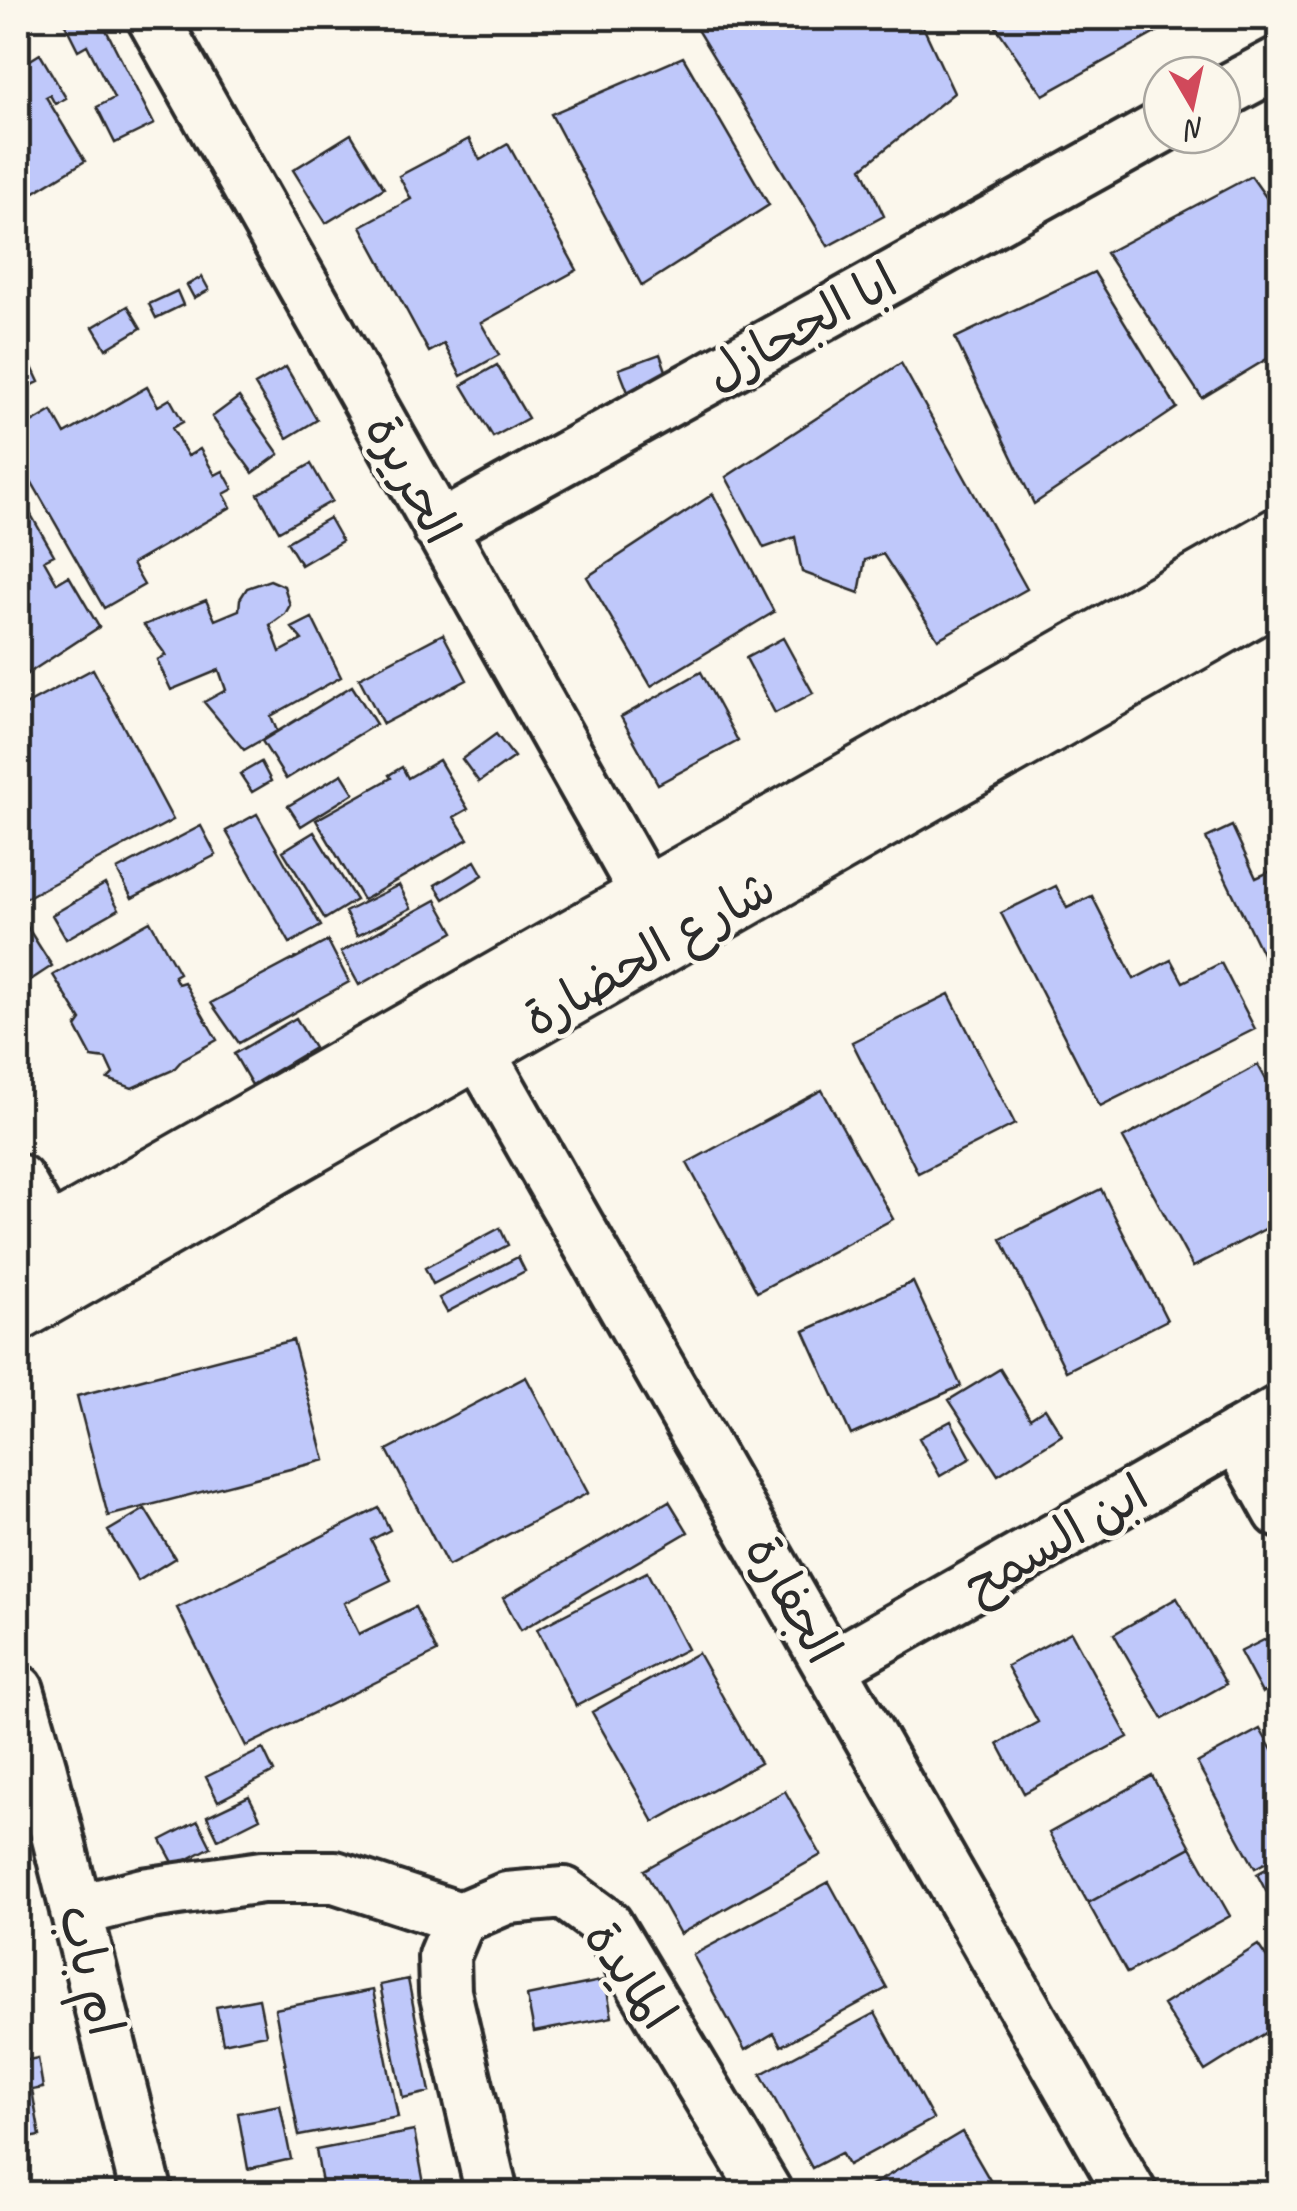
<svg xmlns="http://www.w3.org/2000/svg" width="1297" height="2211" font-family="Caveat,'Playpen Sans Arabic',sans-serif">
<style>
.building{fill:#bfc8fa;stroke:#2b2b2b;stroke-width:2.5}
.lines{fill:none;stroke-linecap:round;stroke-linejoin:round}
.street-casing{stroke:#2b2b2b;stroke-width:58}
.secondary-casing{stroke:#2b2b2b;stroke-width:62}
.street{stroke:#fbf7ec;stroke-width:50}
.secondary{stroke:#fbf7ec;stroke-width:55}
.labels{text-anchor:middle;dominant-baseline:central;stroke-width:9;stroke-linejoin:round;paint-order:stroke}
.street-label{font-size:50px;fill:#2b2b2b;stroke:#fbf7ec}
</style>
<rect width="100%" height="100%" fill="#fbf7ec"/>
<filter id="ink" filterUnits="userSpaceOnUse"><feTurbulence type="fractalNoise" baseFrequency=".01" numOctaves="2"/><feDisplacementMap in="SourceGraphic" scale="20" xChannelSelector="R" yChannelSelector="G"/><feConvolveMatrix kernelMatrix="1 2 1 2 8 2 1 2 1" color-interpolation-filters="sRGB"/></filter>
<g filter="url(#ink)">
<path class="building" d="M62,18H100L154,124L115,143L97,107L114,98L87,45L78,50Z
M690,18H919L954,93L862,168L884,216L828,246Z
M990,18H1182L1043,95Z
M18,46L27,62L40,54L66,98L55,104L50,95L46,97L85,161L18,202Z
M683,57L769,205L642,286L551,114Z
M351,134L384,188L326,223L293,170Z
M469,139L480,160L508,144L577,270L481,323L499,355L461,376L444,344L429,352L361,226L411,199L399,176Z
M1251,176L1280,217V351L1202,398L1106,253Z
M1094,272L1177,408L1034,504L955,338Z
M202,277L209,290L194,298L187,285Z
M177,291L183,305L156,318L149,304Z
M128,306L141,328L106,349L93,327Z
M25,352L39,382L18,392V355Z
M660,354L673,390L633,405L619,369Z
M901,363L1027,589L938,639L883,554L865,560L859,593L802,572L795,537L764,548L726,477Z
M497,365L528,418L493,437L462,385Z
M286,367L317,420L287,438L255,385Z
M147,387L158,406L170,399L183,422L172,428L188,456L200,449L215,475L223,471L233,489L224,494L231,507L132,564L144,585L104,608L18,458V431L52,411L65,434Z
M239,397L279,454L253,473L212,417Z
M311,464L332,501L279,531L258,494Z
M18,484L21,490L18,492L54,555L44,560L57,583L69,576L99,627L18,680Z
M713,494L774,612L651,686L587,577Z
M329,518L342,541L301,565L287,542Z
M270,580L284,586L290,605L285,614L270,625L280,652L302,640L292,628L312,618L341,677L271,716L277,731L244,750L204,702L226,690L219,670L171,690L157,660L166,655L144,625L206,600L215,620L239,610L240,599L247,588Z
M443,634L467,680L383,724L359,678Z
M783,638L813,693L775,713L746,658Z
M93,669L173,820L20,901L18,709Z
M701,672L738,741L658,784L621,717Z
M352,686L376,724L286,779L262,741Z
M496,734L514,757L479,782L462,759Z
M439,760L468,809L454,817L468,839L363,900L316,820L391,778L389,775L402,767L408,778Z
M261,762L271,781L252,792L240,774Z
M342,774L354,793L301,826L288,806Z
M257,814L321,926L290,943L226,831Z
M201,826L216,855L132,898L117,870Z
M1232,826L1256,878L1280,867V991L1206,838Z
M314,832L356,900L325,919L283,851Z
M475,861L483,875L444,899L435,885Z
M105,884L119,909L66,939L52,915Z
M399,885L411,908L357,936L345,912Z
M1056,886L1067,908L1092,896L1134,979L1171,960L1183,982L1221,963L1255,1029L1100,1106L1001,913Z
M436,900L454,932L359,985L341,952Z
M150,921L179,973L174,976L178,984L184,982L217,1040L183,1059L173,1070L132,1088L108,1079L113,1074L106,1059L92,1057L76,1027L81,1020L53,975Z
M26,925L52,966L26,983L18,969V930Z
M328,941L349,982L239,1043L211,1003Z
M949,994L1015,1124L918,1173L852,1042Z
M296,1018L314,1048L252,1085L234,1054Z
M1258,1065L1280,1105V1221L1193,1267L1123,1138Z
M822,1090L893,1219L757,1292L687,1163Z
M1101,1189L1167,1320L1066,1371L1001,1239Z
M500,1228L508,1245L433,1284L425,1268Z
M518,1257L525,1271L447,1312L439,1298Z
M913,1282L961,1386L851,1435L804,1331Z
M293,1340L325,1460L108,1516L77,1396Z
M1000,1369L1030,1418L1045,1408L1062,1435L998,1475L949,1400Z
M526,1377L588,1493L448,1566L387,1450Z
M951,1421L971,1458L940,1476L919,1438Z
M669,1501L688,1532L521,1630L503,1598Z
M379,1508L390,1530L371,1540L391,1580L344,1603L359,1634L415,1607L437,1652L246,1746L177,1608Z
M145,1509L175,1558L138,1581L108,1531Z
M647,1572L687,1649L576,1706L537,1629Z
M1177,1598L1226,1684L1163,1719L1114,1634Z
M1071,1632L1128,1737L1024,1793L998,1744L1038,1722L1007,1666Z
M1280,1632V1684L1262,1693L1240,1652Z
M698,1653L760,1763L654,1822L592,1712Z
M1260,1729L1280,1764V1855L1255,1868L1197,1763Z
M263,1749L274,1772L218,1801L206,1777Z
M1152,1776L1191,1847L1088,1903L1049,1833Z
M785,1791L821,1855L680,1934L644,1870Z
M249,1796L260,1818L218,1839L207,1816Z
M198,1821L211,1847L175,1866L161,1840Z
M1191,1847L1230,1916L1127,1973L1088,1903Z
M1280,1861V1884L1266,1891L1257,1874Z
M829,1882L887,1988L781,2046L774,2033L745,2050L693,1955Z
M1258,1945L1280,1977V2024L1205,2071L1163,2005Z
M408,1979L430,2092L403,2098L380,1985Z
M605,1980L612,2017L534,2032L527,1996Z
M373,1990L398,2117L299,2136L275,2009Z
M259,1999L266,2034L223,2043L216,2007Z
M875,2013L933,2119L848,2165L841,2153L812,2168L761,2074Z
M18,2032L23,2061L38,2058L43,2088L32,2090L40,2136L18,2140Z
M280,2105L291,2159L248,2169L238,2113Z
M414,2131L426,2194H324L316,2150Z
M962,2132L998,2194H857Z"/>
<g class="lines">
<defs>
<path id="street" d="M153,18L667,931
M1222,93L1280,62
M439,528L1162,127
M457,1014L1131,2194
M18,1180L71,1271
M1237,1435L1280,1512
M832,1666L1280,1411
M18,1690L41,1770L147,2194
M76,1911L143,1894L262,1877H335L460,1918
M492,2194L445,1992L444,1956L460,1918L507,1898L564,1893L607,1925L767,2194"/>
<path id="secondary" d="M18,1253L1280,535
M18,1313L1280,593"/>
</defs>
<use href="#street" class="street-casing"/>
<use href="#secondary" class="secondary-casing"/>
<use href="#street" class="street"/>
<use href="#secondary" class="secondary"/>
</g>
</g>
<g class="labels">
<g class="street-label">
<text transform="translate(801 327) rotate(-29)">ابا الجحازل</text>
<text transform="translate(412 479) rotate(61)">الحريرة</text>
<text transform="translate(649 953) rotate(-30)">شارع الحضارة</text>
<text transform="translate(1056 1539) rotate(-30)">ابن السمح</text>
<text transform="translate(793 1599) rotate(60)">الجفارة</text>
<text transform="translate(91 1970) rotate(76)">ام باب</text>
<text transform="translate(630 1975) rotate(55)">المايدة</text>
</g>
</g>
<rect width="1297" height="2211" fill="none" stroke="#fbf7ec" stroke-width="60"/>
<rect x="30" y="30" width="1237" height="2151" fill="none" stroke="#2b2b2b" stroke-width="4" filter="url(#ink)"/>
<g transform="translate(1192 105) rotate(171)"><circle r="48" fill="#fbf7ec" stroke="#a8a59f" stroke-width="2.5"/>
<path d="M0-8L18 38L0 25L-18 38Z" fill="#d1495b"/>
<text y="-15" font-size="28" font-weight="bold" text-anchor="middle" fill="#2b2b2b">N</text>
</g>
</svg>
